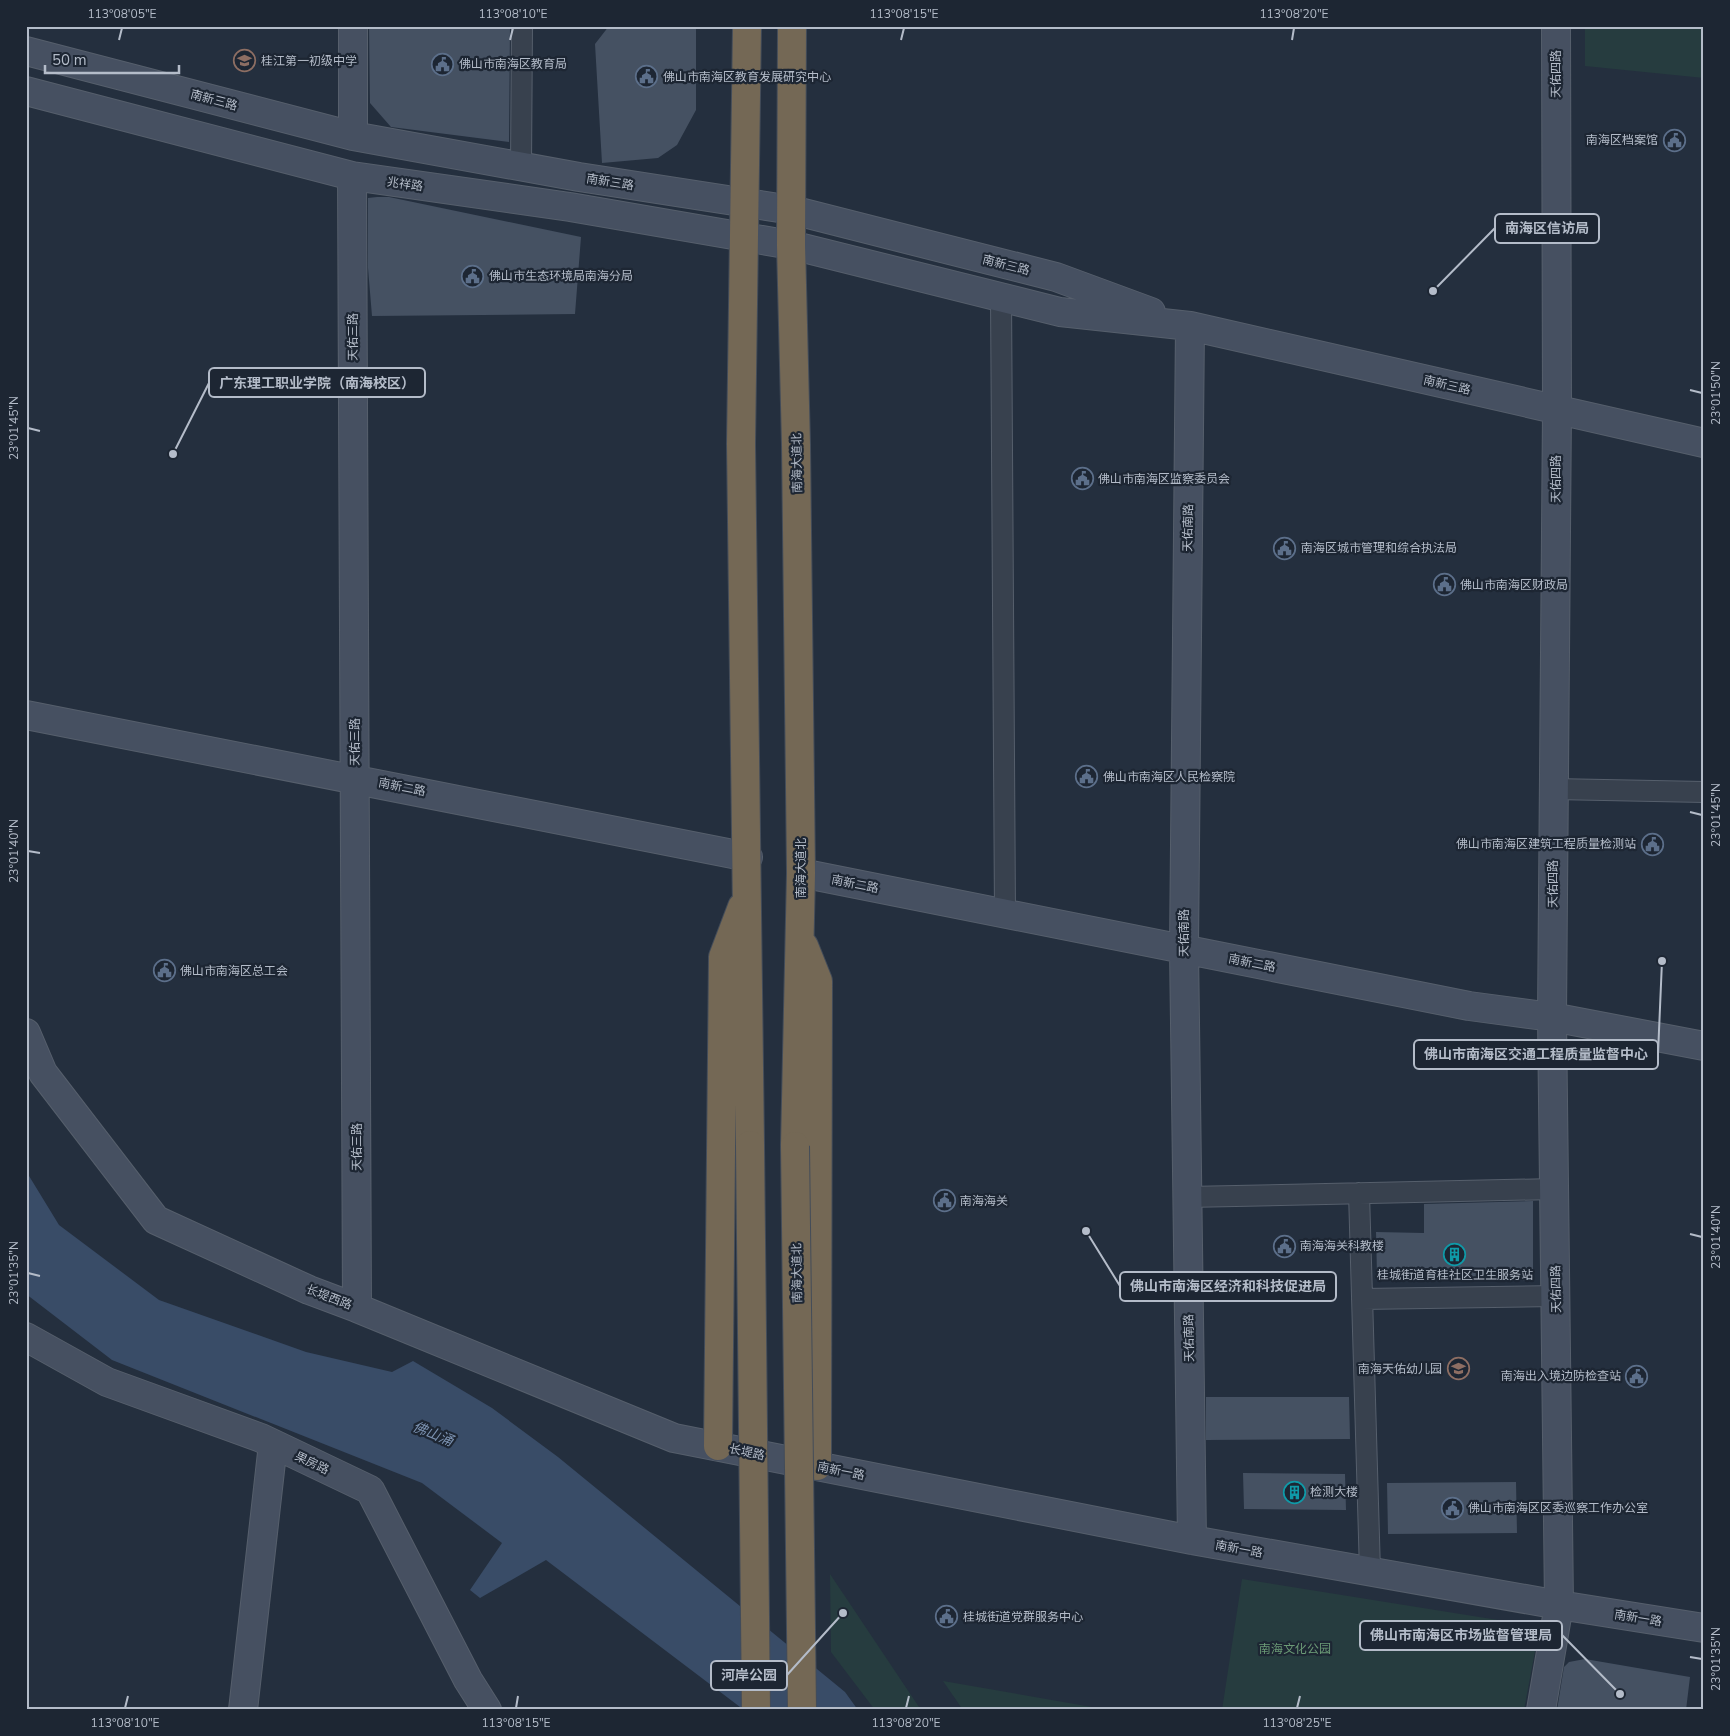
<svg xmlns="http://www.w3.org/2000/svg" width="1730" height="1736" font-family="'Nunito Sans','Noto Sans SC',sans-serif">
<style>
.green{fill:#263c3f}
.water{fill:#394c67}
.building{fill:#455162}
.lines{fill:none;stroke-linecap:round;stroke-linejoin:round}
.street-casing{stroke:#565f6c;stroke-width:22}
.secondary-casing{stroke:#565f6c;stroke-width:30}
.highway-casing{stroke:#434c59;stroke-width:30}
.street{stroke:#38414e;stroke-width:20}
.secondary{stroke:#465061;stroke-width:28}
.highway{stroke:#746855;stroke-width:28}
.highway-bridge-casing{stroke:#434c59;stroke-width:30;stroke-linecap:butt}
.highway-bridge{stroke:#746855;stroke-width:28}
.ticks{fill:none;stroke:#b4bcc9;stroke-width:2}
.labels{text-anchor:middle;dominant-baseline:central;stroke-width:4.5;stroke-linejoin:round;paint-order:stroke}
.poi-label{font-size:12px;fill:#b4bcc9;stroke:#1d2633;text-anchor:start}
.street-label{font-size:12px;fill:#b4bcc9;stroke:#1d2633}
.park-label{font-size:12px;fill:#6b9a76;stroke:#1d2633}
.water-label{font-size:14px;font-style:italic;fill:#7c92b1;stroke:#1d2633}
.leader{fill:none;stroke:#b4bcc9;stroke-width:2}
.callout-dot{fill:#b4bcc9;stroke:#1d2633;stroke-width:2}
.callout{fill:#1d2633;stroke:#b4bcc9;stroke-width:2}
.callout-label{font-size:14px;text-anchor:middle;font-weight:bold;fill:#b4bcc9}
.neatline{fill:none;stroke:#b4bcc9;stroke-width:2}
.ticks-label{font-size:12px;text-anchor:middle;fill:#b4bcc9}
</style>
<rect width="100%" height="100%" fill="#242f3e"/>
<path class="green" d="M1585,26H1704V78L1585,66Z
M830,1574L921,1710H875L831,1652Z
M1242,1579L1529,1625L1535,1651L1524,1710H1222Z
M943,1681L1109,1710H963Z"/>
<path class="water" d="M26,1171L59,1225L159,1300L306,1352L392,1372L413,1361L492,1408L558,1457L845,1692L858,1710H744L546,1560L480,1598L470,1590L502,1543L422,1483L112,1360L26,1294Z"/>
<path class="building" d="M369,26H510L509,142L391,127L370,103Z
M609,26H696V110L677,145L658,158L602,163L595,44Z
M377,197H389L581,237L575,314L372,316L368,268V198Z
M1533,1201V1281L1377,1275L1376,1232L1424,1233V1204Z
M1206,1397H1349L1350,1439L1206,1440Z
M1243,1473L1345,1474L1346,1510L1244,1509Z
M1516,1482L1517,1533L1388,1534L1387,1483Z
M1585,1659L1690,1677L1686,1710H1557L1564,1667L1569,1662Z"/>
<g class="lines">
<defs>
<path id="street" d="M521,166L522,26
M1001,296L1005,913
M1554,789L1704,792
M1359,1193L1370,1572
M1187,1197L1554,1189
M1362,1299L1556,1296"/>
<path id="secondary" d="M26,51L353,136L579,177L792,210L1056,277L1151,312
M26,91L352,176L570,207L791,245L1060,312L1190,326L1704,443
M353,136V26
M352,176L357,1308
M1190,326L1184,949L1192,1540
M26,715L748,857
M801,873L1469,1006L1552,1017L1704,1046
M26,1033L43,1073L156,1220L309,1290L357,1308L674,1438L1192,1540L1559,1605L1704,1628
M26,1337L107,1382L261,1438L370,1490L468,1680L487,1710
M243,1710L273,1444
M1541,1710L1559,1605L1552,1017L1557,410L1556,26"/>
<path id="highway" d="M747,26L741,444L750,1145
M792,26L791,245L796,445L801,873L795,1146
M804,946L818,981L817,1466
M718,1446L723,957L742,907"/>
</defs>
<use href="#street" class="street-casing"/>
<use href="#secondary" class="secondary-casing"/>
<use href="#highway" class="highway-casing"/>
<use href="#street" class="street"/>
<use href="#secondary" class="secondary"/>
<use href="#highway" class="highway"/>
<defs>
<path id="highway-bridge" d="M750,1145L756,1710
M795,1146L802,1710"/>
</defs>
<use href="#highway-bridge" class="highway-bridge-casing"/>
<use href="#highway-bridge" class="highway-bridge"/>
</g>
<path class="ticks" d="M119,40L122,28M510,40L513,28M901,40L904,28M1292,40L1294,28M1690,390L1702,393M28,428L40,431M1690,812L1702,815M28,851L40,853M1690,1234L1702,1237M28,1273L40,1276M1690,1657L1702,1659M125,1708L128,1696M516,1708L518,1696M906,1708L909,1696M1297,1708L1300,1696"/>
<defs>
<symbol id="school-ring" viewBox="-11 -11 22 22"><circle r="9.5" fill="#1d2633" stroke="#8d6e63" stroke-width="1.5"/><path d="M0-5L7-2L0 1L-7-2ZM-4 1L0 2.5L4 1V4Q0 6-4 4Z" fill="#8d6e63"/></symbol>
<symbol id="civic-ring" viewBox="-11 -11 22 22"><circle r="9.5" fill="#1d2633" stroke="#5c6f8a" stroke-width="1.5"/><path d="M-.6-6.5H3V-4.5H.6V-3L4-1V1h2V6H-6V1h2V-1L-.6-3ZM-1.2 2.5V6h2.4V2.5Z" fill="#5c6f8a"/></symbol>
<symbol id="building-ring" viewBox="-11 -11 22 22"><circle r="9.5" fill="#1d2633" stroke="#0f9aa8" stroke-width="1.5"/><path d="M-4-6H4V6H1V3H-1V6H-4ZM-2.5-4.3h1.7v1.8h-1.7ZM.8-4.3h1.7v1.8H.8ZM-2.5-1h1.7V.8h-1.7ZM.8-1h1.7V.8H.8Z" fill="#0f9aa8"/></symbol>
</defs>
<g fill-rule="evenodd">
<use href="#school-ring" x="232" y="48" width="25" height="25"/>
<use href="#civic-ring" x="430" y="52" width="25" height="25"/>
<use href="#civic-ring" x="634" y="64" width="25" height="25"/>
<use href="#civic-ring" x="1662" y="128" width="25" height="25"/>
<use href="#civic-ring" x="460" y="264" width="25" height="25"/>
<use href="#civic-ring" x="1070" y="466" width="25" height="25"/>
<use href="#civic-ring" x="1272" y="536" width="25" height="25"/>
<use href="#civic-ring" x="1432" y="572" width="25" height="25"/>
<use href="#civic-ring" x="1074" y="764" width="25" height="25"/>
<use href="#civic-ring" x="1640" y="832" width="25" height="25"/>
<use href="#civic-ring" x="152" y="958" width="25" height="25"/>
<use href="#civic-ring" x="932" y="1188" width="25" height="25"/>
<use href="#civic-ring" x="1272" y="1234" width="25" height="25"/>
<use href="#building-ring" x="1442" y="1242" width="25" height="25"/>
<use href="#school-ring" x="1446" y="1356" width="25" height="25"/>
<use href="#civic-ring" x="1624" y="1364" width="25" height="25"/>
<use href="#building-ring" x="1282" y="1480" width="25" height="25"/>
<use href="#civic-ring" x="1440" y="1496" width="25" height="25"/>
<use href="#civic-ring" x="934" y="1604" width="25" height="25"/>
</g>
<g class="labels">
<g class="poi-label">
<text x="261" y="61">桂江第一初级中学</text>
<text x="459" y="64">佛山市南海区教育局</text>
<text x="663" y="77">佛山市南海区教育发展研究中心</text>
<text x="1658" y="140" text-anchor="end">南海区档案馆</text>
<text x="489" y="276">佛山市生态环境局南海分局</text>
<text x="1098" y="479">佛山市南海区监察委员会</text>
<text x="1301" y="548">南海区城市管理和综合执法局</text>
<text x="1460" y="585">佛山市南海区财政局</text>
<text x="1103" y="777">佛山市南海区人民检察院</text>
<text x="1636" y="844" text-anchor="end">佛山市南海区建筑工程质量检测站</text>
<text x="180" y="971">佛山市南海区总工会</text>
<text x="960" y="1201">南海海关</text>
<text x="1300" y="1246">南海海关科教楼</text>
<text x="1455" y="1275" text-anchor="middle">桂城街道育桂社区卫生服务站</text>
<text x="1442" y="1369" text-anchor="end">南海天佑幼儿园</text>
<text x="1621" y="1376" text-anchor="end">南海出入境边防检查站</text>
<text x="1310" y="1492">检测大楼</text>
<text x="1468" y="1508">佛山市南海区区委巡察工作办公室</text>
<text x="963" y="1617">桂城街道党群服务中心</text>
</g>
<g class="street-label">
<text transform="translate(1556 74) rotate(-90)">天佑四路</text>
<text transform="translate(214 100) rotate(15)">南新三路</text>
<text transform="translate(610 182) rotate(9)">南新三路</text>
<text transform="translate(405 184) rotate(8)">兆祥路</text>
<text transform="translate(1006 265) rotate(14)">南新三路</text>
<text transform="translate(353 337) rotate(-90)">天佑三路</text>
<text transform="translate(1447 385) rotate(13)">南新三路</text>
<text transform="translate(797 463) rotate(-91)">南海大道北</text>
<text transform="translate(1556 479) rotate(-90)">天佑四路</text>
<text transform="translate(1188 528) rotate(-89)">天佑南路</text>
<text transform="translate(355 742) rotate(-90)">天佑三路</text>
<text transform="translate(402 787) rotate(11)">南新二路</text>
<text transform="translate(801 868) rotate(-90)">南海大道北</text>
<text transform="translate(855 884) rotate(11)">南新二路</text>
<text transform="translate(1553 884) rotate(-90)">天佑四路</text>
<text transform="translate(1184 933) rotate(-90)">天佑南路</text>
<text transform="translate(1252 963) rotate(11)">南新二路</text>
<text transform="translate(357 1147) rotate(-90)">天佑三路</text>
<text transform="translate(797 1273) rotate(-91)">南海大道北</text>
<text transform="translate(1556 1289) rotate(-91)">天佑四路</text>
<text transform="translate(329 1297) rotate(21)">长堤西路</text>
<text transform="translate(1189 1338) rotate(-91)">天佑南路</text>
<text transform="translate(747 1452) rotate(12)">长堤路</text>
<text transform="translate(312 1463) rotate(25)">果房路</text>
<text transform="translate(841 1471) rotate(11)">南新一路</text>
<text transform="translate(1239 1549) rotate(10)">南新一路</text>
<text transform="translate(1638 1618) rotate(9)">南新一路</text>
</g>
<g class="park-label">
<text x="1295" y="1649">南海文化公园</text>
</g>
<g class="water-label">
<text transform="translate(433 1434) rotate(22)">佛山涌</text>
</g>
</g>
<path class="leader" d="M1433 291L1495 228M173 454L209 383M1662 961L1658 1054M1086 1231L1120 1286M1620 1694L1562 1635M843 1613L787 1675"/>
<g class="callout-dot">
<circle cx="1433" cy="291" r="5"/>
<circle cx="173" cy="454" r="5"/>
<circle cx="1662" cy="961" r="5"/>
<circle cx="1086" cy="1231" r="5"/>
<circle cx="1620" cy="1694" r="5"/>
<circle cx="843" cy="1613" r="5"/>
</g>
<g class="callout">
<rect x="1495" y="214" width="104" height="29" rx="5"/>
<rect x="209" y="368" width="216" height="29" rx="5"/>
<rect x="1414" y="1040" width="244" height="29" rx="5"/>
<rect x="1120" y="1272" width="216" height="29" rx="5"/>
<rect x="1360" y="1621" width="202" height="29" rx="5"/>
<rect x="711" y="1661" width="76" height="29" rx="5"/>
</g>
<g class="callout-label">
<text x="1547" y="233">南海区信访局</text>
<text x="317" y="388">广东理工职业学院（南海校区）</text>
<text x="1536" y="1059">佛山市南海区交通工程质量监督中心</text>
<text x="1228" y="1291">佛山市南海区经济和科技促进局</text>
<text x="1461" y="1640">佛山市南海区市场监督管理局</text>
<text x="749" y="1680">河岸公园</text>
</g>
<rect width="1730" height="1736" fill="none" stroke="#1d2633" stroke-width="55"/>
<path d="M45 65v8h134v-8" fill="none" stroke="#b4bcc9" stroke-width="2.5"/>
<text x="52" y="65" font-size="15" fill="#b4bcc9" stroke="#1d2633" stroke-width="4" paint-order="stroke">50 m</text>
<rect x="28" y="28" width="1674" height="1680" class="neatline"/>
<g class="ticks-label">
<text x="122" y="18">113°08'05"E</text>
<text x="513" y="18">113°08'10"E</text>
<text x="904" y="18">113°08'15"E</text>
<text x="1294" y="18">113°08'20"E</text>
<text transform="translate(1716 393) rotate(-90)" y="4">23°01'50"N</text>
<text transform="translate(14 428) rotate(-90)" y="4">23°01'45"N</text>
<text transform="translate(1716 815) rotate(-90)" y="4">23°01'45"N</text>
<text transform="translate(14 851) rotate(-90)" y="4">23°01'40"N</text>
<text transform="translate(1716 1237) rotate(-90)" y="4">23°01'40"N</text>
<text transform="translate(14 1273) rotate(-90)" y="4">23°01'35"N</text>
<text transform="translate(1716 1659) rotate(-90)" y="4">23°01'35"N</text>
<text x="125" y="1727">113°08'10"E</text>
<text x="516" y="1727">113°08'15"E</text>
<text x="906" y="1727">113°08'20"E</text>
<text x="1297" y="1727">113°08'25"E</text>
</g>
</svg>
